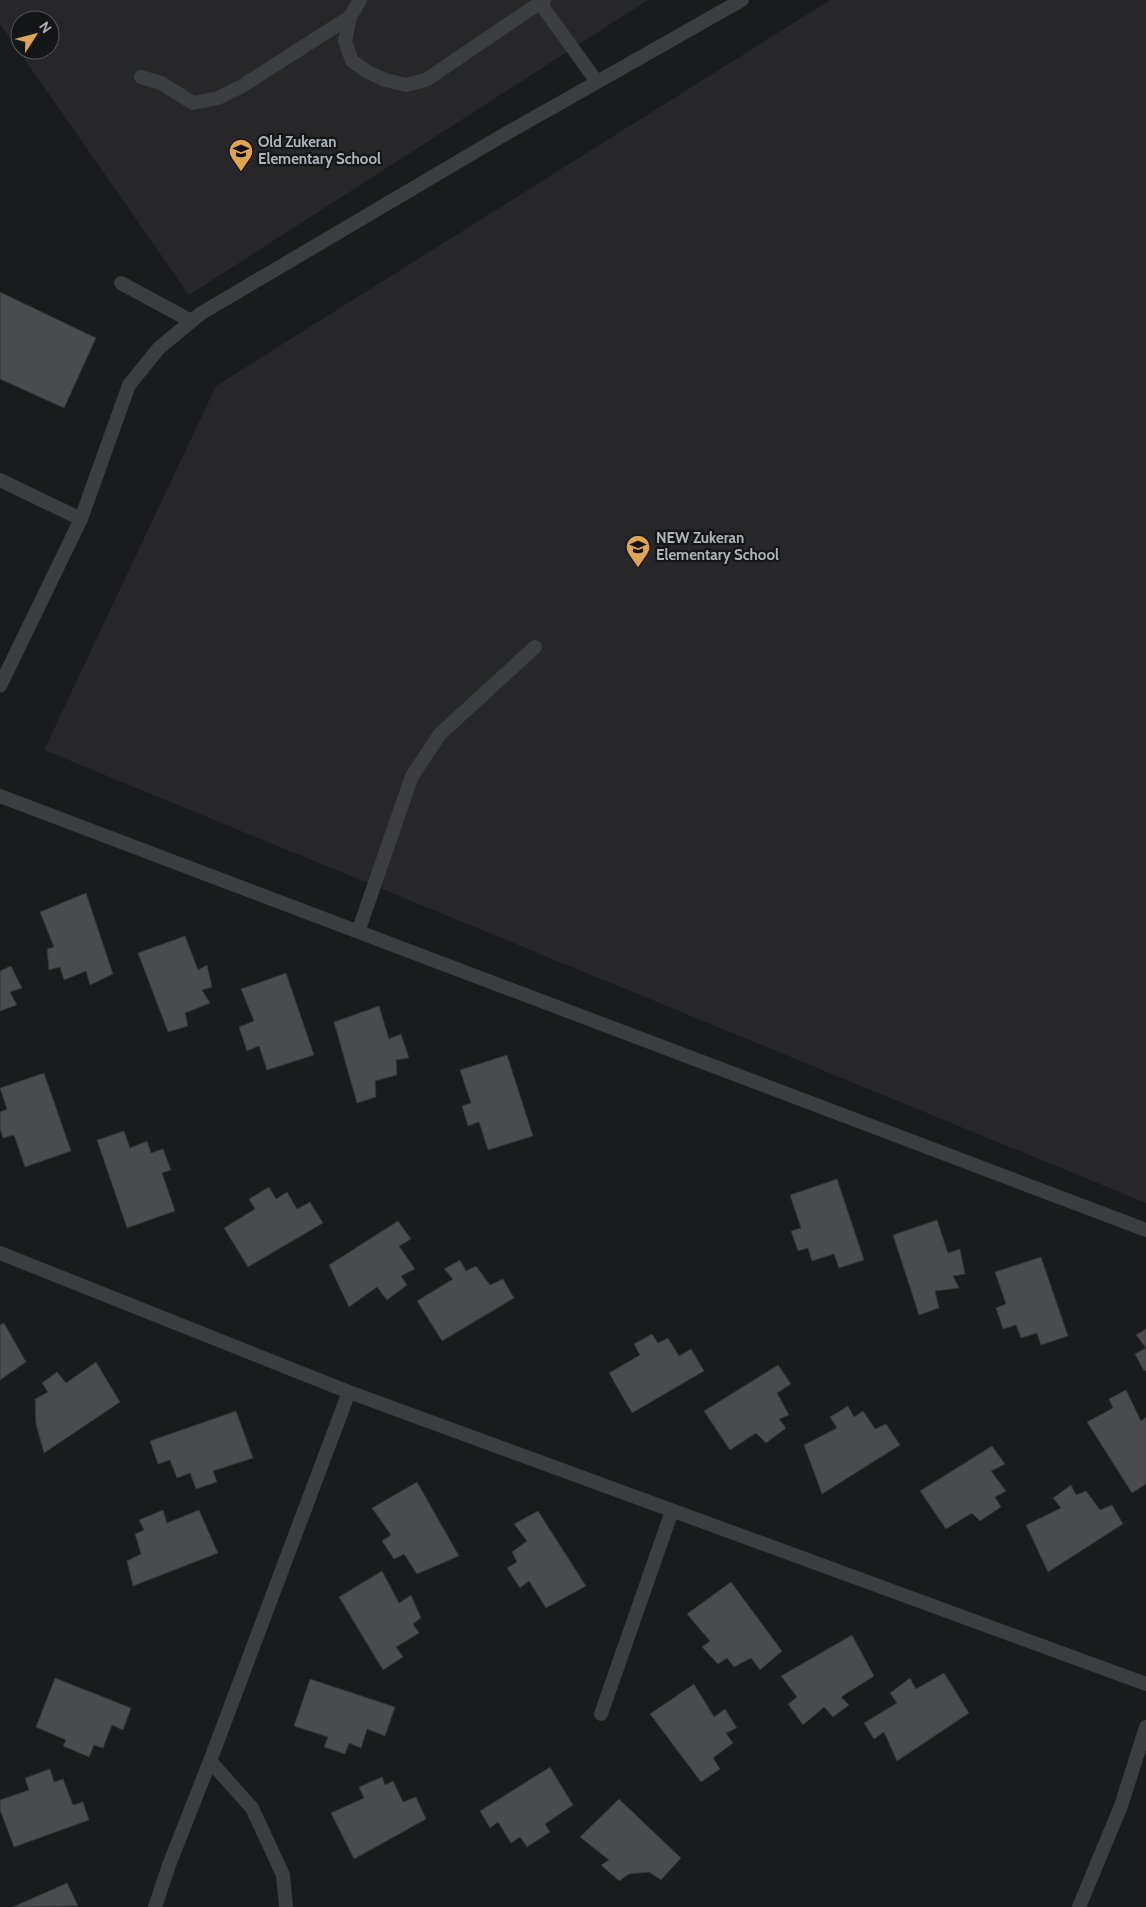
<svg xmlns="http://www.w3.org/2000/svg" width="1146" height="1907" font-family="Cabin,sans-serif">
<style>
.built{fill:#272729;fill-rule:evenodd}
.building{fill:#4a4b4e;stroke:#353538}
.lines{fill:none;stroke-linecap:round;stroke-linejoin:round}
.service{stroke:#3c3d41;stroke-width:14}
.labels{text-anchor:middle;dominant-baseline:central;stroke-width:4.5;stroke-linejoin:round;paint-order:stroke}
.poi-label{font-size:15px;font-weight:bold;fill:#aeb3ba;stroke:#151617;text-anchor:start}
</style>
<rect width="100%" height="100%" fill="#1a1b1c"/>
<path class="built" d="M0,0H648L189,295L0,24ZM20,20H50V50H20Z
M830,0H1146V1203L44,750L216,386Z"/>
<path class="building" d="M0,292L96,338L64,408L0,379Z
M86,893L113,974L90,985L86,971L64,980L60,967L49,970L47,949L54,947L40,912Z
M185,936L198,970L207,965L212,987L202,990L210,1003L185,1013L188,1026L168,1032L138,953Z
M11,966L22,988L10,992L17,1005L0,1011V971Z
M286,973L314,1055L267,1070L259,1046L247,1051L239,1027L254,1021L241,989Z
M379,1006L389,1039L401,1034L409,1058L396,1060L397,1075L375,1081L376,1097L357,1103L334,1022Z
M507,1055L533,1136L488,1150L479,1122L468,1126L462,1106L471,1103L460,1070Z
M44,1073L71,1151L25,1167L14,1135L3,1138L0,1128V1112L7,1109L0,1088Z
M124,1131L130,1148L147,1141L151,1153L163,1149L171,1170L162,1173L175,1211L127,1228L97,1140Z
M837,1179L864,1260L839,1268L834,1254L812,1261L808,1248L798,1251L791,1231L801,1228L790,1195Z
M269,1187L276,1199L287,1192L297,1209L310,1202L323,1223L248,1267L224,1228L255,1209L249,1199Z
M937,1220L948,1253L960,1249L965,1274L953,1276L959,1288L935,1291L939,1308L919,1315L893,1235Z
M398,1221L411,1239L399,1246L415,1269L401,1276L407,1285L387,1300L377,1287L349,1307L329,1265Z
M1041,1257L1068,1336L1041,1345L1037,1333L1021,1338L1016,1325L1003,1329L996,1308L1006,1304L995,1272Z
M460,1260L466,1271L476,1266L490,1285L503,1279L514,1298L442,1341L417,1301L453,1279L444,1269Z
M4,1323L26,1362L0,1380V1325Z
M1146,1329V1370L1144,1371L1135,1354L1146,1348L1136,1335Z
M652,1334L658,1343L668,1338L679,1356L691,1349L704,1371L632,1413L609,1373L640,1355L634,1344Z
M96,1362L120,1402L44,1453L36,1424L35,1399L48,1392L42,1383L57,1372L66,1383Z
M778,1365L791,1384L777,1393L789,1415L779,1419L786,1428L766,1443L756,1433L730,1450L704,1411Z
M1126,1390L1141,1421L1146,1417V1484L1132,1493L1087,1422L1113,1408L1109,1399Z
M848,1406L854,1417L863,1411L875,1429L886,1424L900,1445L822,1494L804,1445L837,1428L830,1417Z
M236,1411L253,1458L213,1471L217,1482L196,1489L190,1473L177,1478L170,1460L158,1464L150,1441Z
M992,1446L1005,1464L991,1471L1006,1491L995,1497L1001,1507L980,1521L972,1513L946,1529L920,1491Z
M417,1482L459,1556L417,1574L404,1554L394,1559L382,1541L391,1535L372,1508Z
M1071,1485L1076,1495L1086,1491L1100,1510L1112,1505L1123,1524L1048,1572L1026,1525L1061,1508L1053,1498Z
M163,1510L167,1523L199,1510L218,1553L133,1586L127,1561L141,1554L135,1534L144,1530L139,1520Z
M538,1511L586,1586L546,1608L529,1581L520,1588L507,1568L517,1562L512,1552L527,1541L514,1524Z
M382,1571L399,1603L411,1595L421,1618L413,1624L419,1633L396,1647L403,1657L383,1670L339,1597Z
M731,1582L782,1651L760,1670L751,1658L734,1667L727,1658L718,1664L702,1647L710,1641L687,1614Z
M852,1635L874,1676L841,1697L849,1705L833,1717L824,1707L803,1725L788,1704L797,1697L781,1676Z
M944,1673L969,1713L897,1761L884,1732L874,1739L864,1723L897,1703L890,1693L910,1678L916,1689Z
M55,1678L131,1708L123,1730L112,1725L103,1748L94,1745L89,1757L63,1746L66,1740L36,1727Z
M310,1679L395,1707L385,1736L367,1729L361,1748L349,1743L345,1754L324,1747L328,1737L294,1726Z
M694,1684L714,1717L725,1709L737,1728L726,1733L733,1743L713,1758L720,1769L701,1782L650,1714Z
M550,1767L573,1805L545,1824L550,1832L527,1847L520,1837L511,1843L498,1822L490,1828L480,1811Z
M50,1769L54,1782L63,1779L73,1805L83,1802L89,1820L14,1847L0,1810V1800L29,1790L25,1778Z
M382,1777L385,1785L393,1781L403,1802L416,1797L426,1819L354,1859L331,1813L364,1798L359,1787Z
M619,1799L681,1858L661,1880L649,1872L629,1874L619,1881L601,1865L609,1860L580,1837Z
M67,1883L78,1906L13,1907Z"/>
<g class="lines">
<path class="service" d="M360,0L350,17L345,41L352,61L368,72L385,80L406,85L426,80L544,0
M540,3L597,82
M141,77L161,83L193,103L218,98L242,86L350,17
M121,283L191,321
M0,480L81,519
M0,686L81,519L129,385L159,348L200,314L500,137L742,0
M0,796L1146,1230
M358,932L412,776L440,734L535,647
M0,1253L349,1392L1146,1684
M601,1714L672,1511
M210,1761L349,1392
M155,1907L169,1865L210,1761L252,1808L283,1875L286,1907
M1079,1907L1121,1806L1146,1727"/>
</g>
<defs>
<symbol id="school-pin" viewBox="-11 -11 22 30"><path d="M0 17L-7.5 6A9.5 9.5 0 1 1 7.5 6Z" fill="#e0a64f" stroke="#151617"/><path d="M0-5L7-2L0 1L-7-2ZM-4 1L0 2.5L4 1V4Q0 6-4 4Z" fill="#111"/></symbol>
</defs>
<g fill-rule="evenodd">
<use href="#school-pin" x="227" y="137" width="28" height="38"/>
<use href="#school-pin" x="624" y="533" width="28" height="38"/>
</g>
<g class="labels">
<g class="poi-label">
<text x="258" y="142">Old Zukeran<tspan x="258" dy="17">Elementary School</tspan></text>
<text x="656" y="538">NEW Zukeran<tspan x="656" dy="17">Elementary School</tspan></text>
</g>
</g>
<g transform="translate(35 35) rotate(54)"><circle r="24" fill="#151617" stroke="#525558"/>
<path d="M0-4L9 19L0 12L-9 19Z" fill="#e0a64f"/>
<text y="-8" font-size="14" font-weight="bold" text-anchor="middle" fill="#aeb3ba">N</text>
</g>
</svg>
